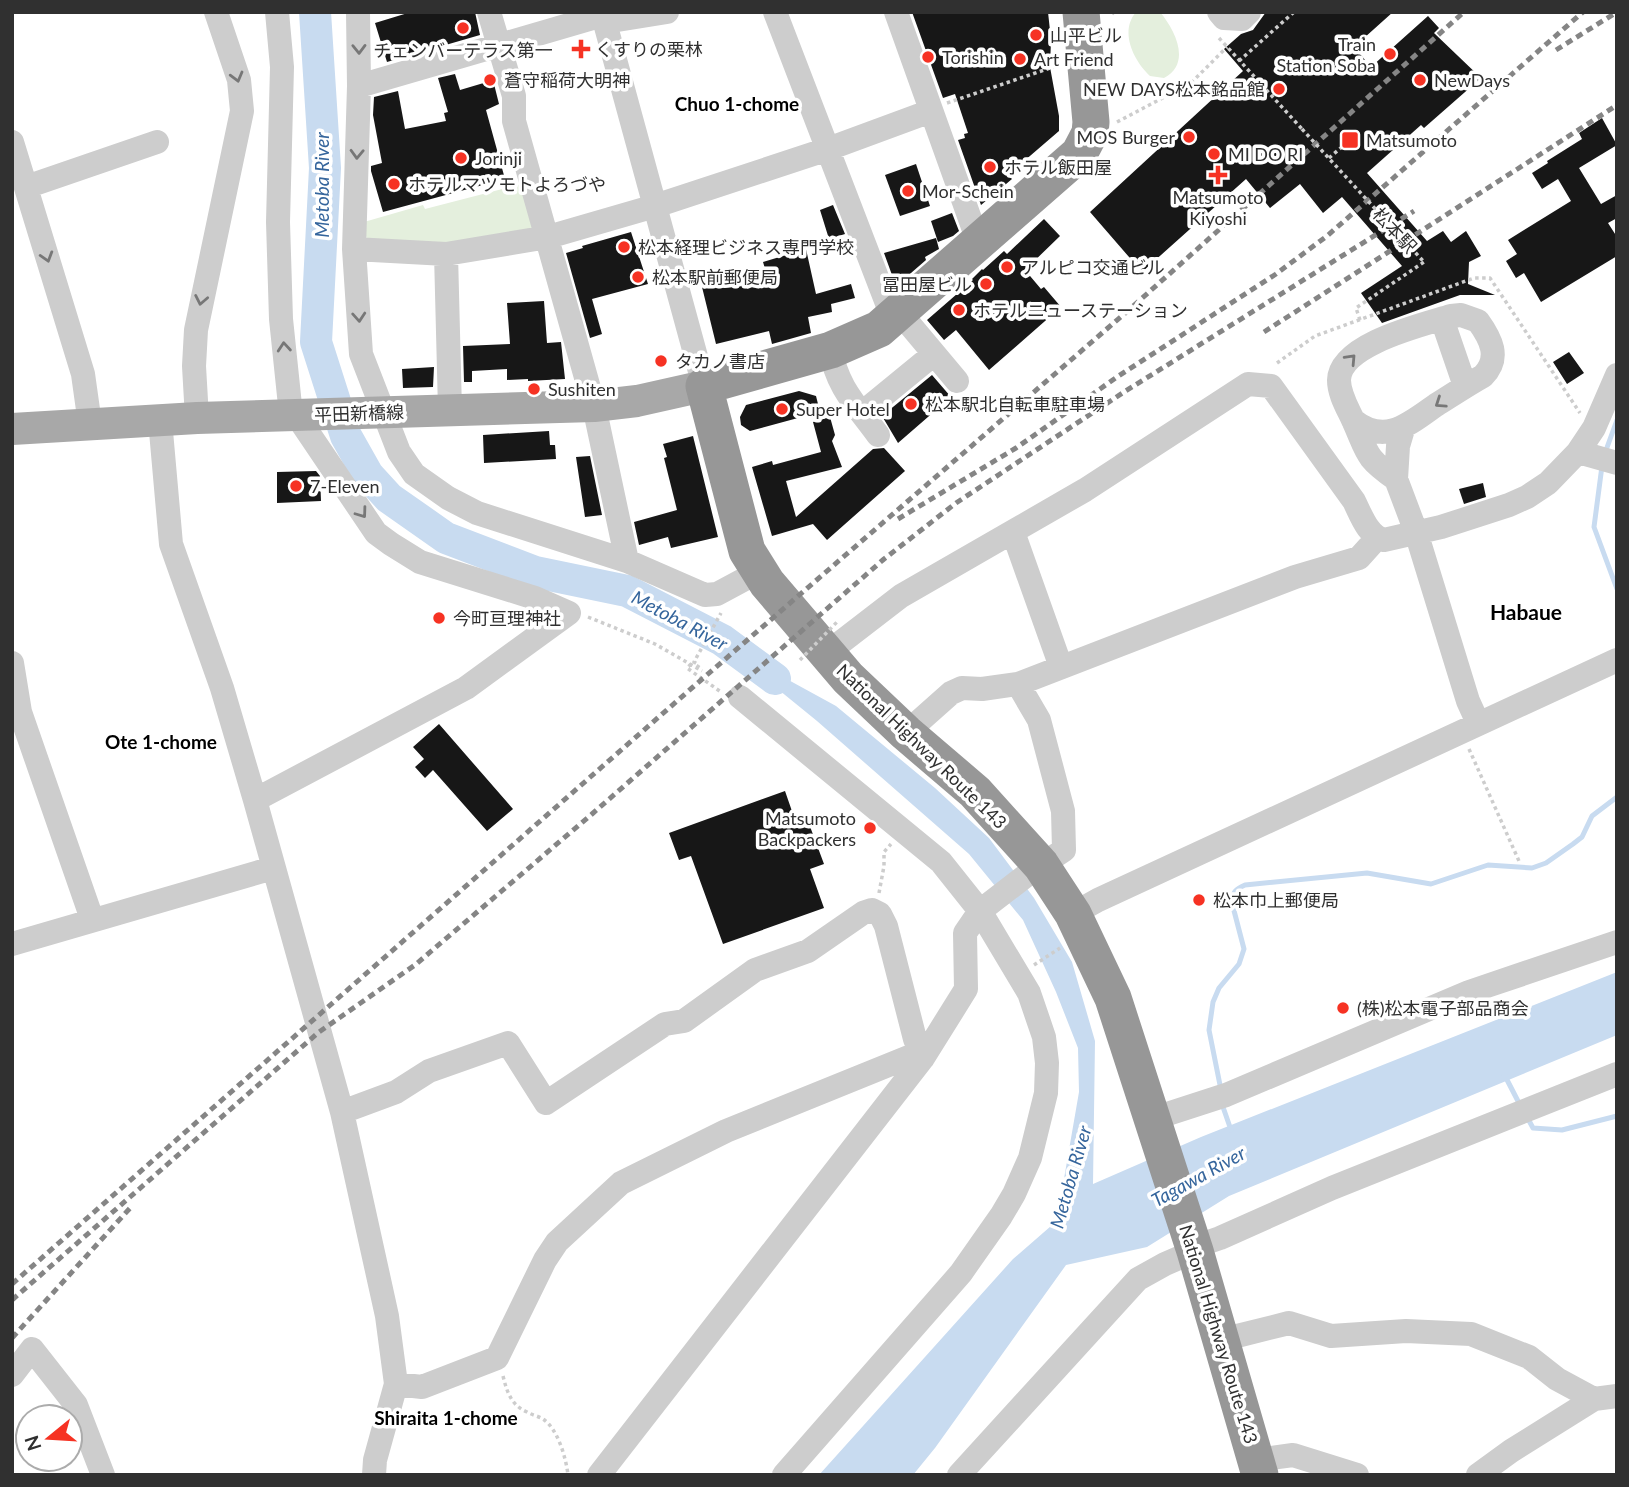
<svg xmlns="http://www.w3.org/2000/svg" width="1629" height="1487" font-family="Lato,'Noto Sans JP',sans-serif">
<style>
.green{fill:#e4efdd}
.water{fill:#c8dbf0}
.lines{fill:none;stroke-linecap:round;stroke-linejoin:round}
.stream{stroke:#c8dbf0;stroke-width:5}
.river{stroke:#c8dbf0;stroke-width:32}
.building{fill:#171717}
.path{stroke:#cdcdcd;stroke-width:3.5;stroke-dasharray:3.5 3.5;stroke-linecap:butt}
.minor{stroke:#cdcdcd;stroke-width:24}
.major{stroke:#a8a8a8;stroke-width:32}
.highway{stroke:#979797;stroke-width:37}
.rail{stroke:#858585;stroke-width:5;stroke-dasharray:7 5;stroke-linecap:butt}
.path-bridge{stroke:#cdcdcd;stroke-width:3.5;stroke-dasharray:3.5 3.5;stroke-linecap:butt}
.oneway{stroke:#777}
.poi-dot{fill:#f63223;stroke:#fff;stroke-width:2.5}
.labels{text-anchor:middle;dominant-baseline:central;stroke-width:7;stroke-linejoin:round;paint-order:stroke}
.poi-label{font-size:18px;fill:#303030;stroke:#fff;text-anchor:start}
.street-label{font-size:18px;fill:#303030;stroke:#fff}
.neighbourhood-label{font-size:19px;font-weight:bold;fill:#000;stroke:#fff}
.water-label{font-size:19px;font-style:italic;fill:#35659c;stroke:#fff}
.quarter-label{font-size:21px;font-weight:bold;fill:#000;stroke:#fff}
</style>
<rect width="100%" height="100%" fill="#fff"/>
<path class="green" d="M1136,12H1160C1175,30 1192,63 1164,78L1150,76C1134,61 1119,32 1136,12Z
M525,183L533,231L447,246L367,242L364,222L423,205L425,209Z"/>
<path class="water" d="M721,643L836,706L935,788L989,838L1034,898L1072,962L1095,1041L1093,1184L1201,1137L1617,972V1035L1229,1196L1147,1247L1066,1265L935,1448L913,1475H819L1013,1259L1051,1226L1061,1196L1079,1092L1078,1048L1056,992L1023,920L969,854L817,721Z"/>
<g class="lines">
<path class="stream" d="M1605,453L1617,420
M1602,466L1594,527L1617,589
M1504,1074L1520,1105
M1220,1085L1209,1030L1213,1002L1219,988L1239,964L1244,949L1232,903C1232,892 1236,889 1245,885L1367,873L1431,884L1488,865L1532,868L1546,863L1573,844L1582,837L1592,816L1617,797
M1223,1107L1231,1130
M1527,1117L1533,1128L1562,1130L1617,1116"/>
<path class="river" d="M315,12L325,168L316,342L346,436L368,475L389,498L446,538L535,572L627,591L722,640L775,679"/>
</g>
<path class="building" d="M411,12H475L480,35L387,62L375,23Z
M912,12H1048L1051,40L1050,67L1059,116V131L1008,175L1012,179L981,205L958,140L965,138L964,134L968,133L955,94L943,98Z
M1266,12H1393L1354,47L1371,67L1428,16L1439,28L1434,33L1481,78L1424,128L1421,125L1367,173L1427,241L1443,231L1451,242L1466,231L1481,256L1469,262L1468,284L1495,295H1460L1382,323L1361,293L1402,266L1342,197L1323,213L1300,184L1270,208L1246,179L1142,272L1090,212L1243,71L1224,49L1241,34L1253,30Z
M455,74L460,90L487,82L486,78L492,76L499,104L486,110L505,179L383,212L371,171V166L382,163L373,115L374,97L398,91L405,129L446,121L444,113L448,112L438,78Z
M1602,118L1617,145L1579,168L1601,204L1617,195V218L1608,223L1617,237V256L1541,302L1524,273L1516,278L1506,261L1517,254L1508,240L1571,201L1558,179L1542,189L1532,173L1548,163L1547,161L1582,139L1579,133Z
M916,164L930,206L900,216L885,175Z
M833,205L845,234L829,239L820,210Z
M952,213L959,231L953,236L938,242L931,221Z
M1044,219L1060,236L1025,270L1041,289L1044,287L1061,307L989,370L956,330L944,340L927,320L973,280L972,279L982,269L983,270L1004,251L1007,254Z
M631,232L648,284L592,299L602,334L590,338L566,253L583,248L582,246Z
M936,238L939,249L925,257L926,260L896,286L884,253Z
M806,249L816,294L851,284L855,298L831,304L832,312L808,317L811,333L772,344L769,331L716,344L702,287L717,284L715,277L732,272L734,280L766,272L763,262Z
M544,301L547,343L561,342L565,379L528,381V379L507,380V369L472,371V382H464L463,346L510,344L507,303Z
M1569,352L1584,373L1567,384L1553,362Z
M434,367L433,387L403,388L402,369Z
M932,375L951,397L898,443L882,416Z
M799,391L816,396L820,412L750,431L741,425L740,417L746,405Z
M830,417L835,435L832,441L842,467L786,481L796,517L873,449L884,448L905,471L827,540L813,524L772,536L752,467L772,461L773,465L821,452L813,422Z
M549,431L550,445H555L556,459L484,463L483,435Z
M693,436L718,537L671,548L668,537L639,545L634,522L677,510L664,458L667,457L663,444Z
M590,456L602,515L585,517L576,457Z
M316,471L320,476L321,501L277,503V472Z
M1483,483L1486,497L1464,504L1459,489Z
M439,724L513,809L487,831L433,770L425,778L415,767L424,759L413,747Z
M785,791L794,817L805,813L824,864L810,869L824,908L723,944L691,856L679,860L669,833Z"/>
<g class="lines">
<path class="path" d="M1112,14L1114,12
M1219,38L1302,129
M1239,61L1294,12
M947,103L1059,65
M1117,122L1191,83L1227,47
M1329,158L1350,140
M1360,320L1356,308L1424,262
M1277,363L1315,336L1474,278H1490L1580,413
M588,617L655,644L702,671
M691,664L687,668L721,692
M697,668L699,665L694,662L721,613
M1469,749L1519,861
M879,893L884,866V852L891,844
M1034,965L1060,948
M503,1376C507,1392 511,1405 527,1412C532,1415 538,1416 543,1419C558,1429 566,1458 568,1475"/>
<path class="minor" d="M277,12L282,67L278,222L281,319L291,415
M358,12L359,86L354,249L361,354L399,452L414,474L448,498L477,513L627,561L705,595L717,594L758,572
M489,12L514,96V121L594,406L627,561
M602,12L704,386
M775,12L893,319
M896,12L979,244
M1219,12L1224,18L1242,19L1249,12
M605,22L667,12
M359,86L603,15
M12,142L83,374L90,424
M26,187L157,142
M354,249L446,254L548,237L655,206L828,149L931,111
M446,254L450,410
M900,313L957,381
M1442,319L1465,386
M831,350C836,386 857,406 878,435
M862,413L934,354
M300,415L301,422L376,533L391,544L420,562L535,598L569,613
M197,418L194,366L196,330L242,111L239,80L216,12
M160,420L171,544L222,688L255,800L342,1112L387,1316L396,1384L375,1460L374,1475
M1353,420C1385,446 1409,424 1436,405C1452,395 1467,385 1483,376C1501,358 1491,339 1478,321L1461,315L1451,316C1422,325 1340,344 1339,380C1339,394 1347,407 1353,420C1368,453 1364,457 1396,479L1398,446L1403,429
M1578,452L1617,463
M1396,479L1416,532L1468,701L1478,723
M1013,532L1061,667
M827,653L901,596L1085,490L1248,384L1271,386L1354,501C1361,515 1368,536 1384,540L1441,527L1509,505L1527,497L1548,483L1578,452L1594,428L1617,375
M12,663L20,712L92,919
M740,697L941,862L980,911L1029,993L1044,1037L1047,1063L1046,1093L1030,1158L1014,1194L1001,1216L961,1273L784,1475
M906,733L951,693L962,688L982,689L1018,684L1295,577L1359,558L1377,538
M255,800L466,688L569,613
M1073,914L1098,900L1617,660
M12,944L273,868
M342,1112L396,1092L429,1071L508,1043L546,1103L665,1024L684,1021L755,970L808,951L863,913L872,910L880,914L886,926L915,1039L923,1058L911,1056L726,1131L621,1183L557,1242L545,1260L497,1358L422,1387L396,1384
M1152,1119L1226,1095L1469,992L1617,942
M1194,1247L1220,1238L1332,1188L1617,1074
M1221,1340L1289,1323L1331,1336L1406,1331L1471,1334L1529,1357L1557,1379L1594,1399
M12,1375L32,1349L76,1405L103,1475
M1256,1460L1293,1455L1357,1475
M599,1475L923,1058L966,989L965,933L980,911L1028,874L1064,850L1063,811L1039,720L1018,684
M959,1475L1138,1279L1165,1264L1195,1251
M1478,1475L1511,1451L1594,1399L1617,1396"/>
<path class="major" d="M12,429L197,418L594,406L637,401L704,386"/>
<path class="highway" d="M1081,12L1091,122L1090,133L1079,154L879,329L831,350L704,386L747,551L767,583L848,678L906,733L975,792L1041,865L1073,914L1113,998L1195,1251L1260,1475"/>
<path class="rail" d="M1556,50L1617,12
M1264,332L1617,105
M898,519L1016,448L1117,377L1276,274L1327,236L1583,12
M12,1284L693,687L1131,308L1464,12
M12,1300L319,1032L415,965L592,814L884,559L956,503L1124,392L1414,211
M12,1338L131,1207"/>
<path class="path-bridge" d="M1302,129L1424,262
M800,660L837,622"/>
</g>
<defs><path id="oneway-chevron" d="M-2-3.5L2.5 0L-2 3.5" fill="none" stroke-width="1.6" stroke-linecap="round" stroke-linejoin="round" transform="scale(1.75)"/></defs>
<g class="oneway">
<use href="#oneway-chevron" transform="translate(359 49) rotate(89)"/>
<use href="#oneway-chevron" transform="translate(237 77) rotate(75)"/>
<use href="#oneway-chevron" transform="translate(357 154) rotate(92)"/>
<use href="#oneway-chevron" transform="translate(47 257) rotate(73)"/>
<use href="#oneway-chevron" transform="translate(201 300) rotate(101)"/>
<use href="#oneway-chevron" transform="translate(359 317) rotate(86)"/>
<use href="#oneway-chevron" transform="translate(284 347) rotate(-95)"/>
<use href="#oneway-chevron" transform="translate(1351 359) rotate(-47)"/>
<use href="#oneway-chevron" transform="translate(1440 403) rotate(146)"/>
<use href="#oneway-chevron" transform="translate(362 513) rotate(54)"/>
</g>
<g class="poi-dot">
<circle cx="463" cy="28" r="7"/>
<circle cx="1036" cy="35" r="7"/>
<path d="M577.5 38.5h7v7h7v7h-7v7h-7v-7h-7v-7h7z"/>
<circle cx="1390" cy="54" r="7"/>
<circle cx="928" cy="57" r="7"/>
<circle cx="1020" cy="59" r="7"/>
<circle cx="490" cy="80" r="7"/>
<circle cx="1420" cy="80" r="7"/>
<circle cx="1279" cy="89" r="7"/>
<circle cx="1189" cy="137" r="7"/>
<rect x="1341" y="131" width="18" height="18" rx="3.5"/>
<circle cx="1214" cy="154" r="7"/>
<circle cx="461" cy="158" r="7"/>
<circle cx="990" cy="167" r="7"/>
<path d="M1214.5 164.5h7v7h7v7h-7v7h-7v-7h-7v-7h7z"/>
<circle cx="394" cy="184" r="7"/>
<circle cx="908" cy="191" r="7"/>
<circle cx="624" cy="247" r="7"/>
<circle cx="1007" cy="267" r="7"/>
<circle cx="638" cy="277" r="7"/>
<circle cx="986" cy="284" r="7"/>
<circle cx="959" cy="310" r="7"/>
<circle cx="661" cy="361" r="7"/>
<circle cx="534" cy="389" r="7"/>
<circle cx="911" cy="404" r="7"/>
<circle cx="782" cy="409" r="7"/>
<circle cx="296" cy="486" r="7"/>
<circle cx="439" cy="618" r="7"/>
<circle cx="870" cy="828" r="7"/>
<circle cx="1199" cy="900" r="7"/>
<circle cx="1343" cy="1008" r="7"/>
</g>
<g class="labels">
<g class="poi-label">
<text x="1050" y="35">山平ビル</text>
<text x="1376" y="44" text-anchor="end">Train<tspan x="1376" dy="21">Station Soba</tspan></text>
<text x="595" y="49">くすりの栗林</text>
<text x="463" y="50" text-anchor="middle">チェンバーテラス第一</text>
<text x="942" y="57">Torishin</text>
<text x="1034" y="59">Art Friend</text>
<text x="504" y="80">蒼守稲荷大明神</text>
<text x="1434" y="80">NewDays</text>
<text x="1265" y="89" text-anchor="end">NEW DAYS松本銘品館</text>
<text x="1175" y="137" text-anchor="end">MOS Burger</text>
<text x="1366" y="140">Matsumoto</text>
<text x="1228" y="154">MI DO RI</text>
<text x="475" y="158">Jorinji</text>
<text x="1004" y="167">ホテル飯田屋</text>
<text x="408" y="184">ホテルマツモトよろづや</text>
<text x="922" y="191">Mor-Schein</text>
<text x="1218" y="197" text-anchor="middle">Matsumoto<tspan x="1218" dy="21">Kiyoshi</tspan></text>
<text x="638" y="247">松本経理ビジネス専門学校</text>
<text x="1021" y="267">アルピコ交通ビル</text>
<text x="652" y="277">松本駅前郵便局</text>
<text x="972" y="284" text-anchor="end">冨田屋ビル</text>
<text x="973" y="310">ホテルニューステーション</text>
<text x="675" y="361">タカノ書店</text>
<text x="548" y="389">Sushiten</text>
<text x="925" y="404">松本駅北自転車駐車場</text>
<text x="796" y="409">Super Hotel</text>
<text x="310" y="486">7-Eleven</text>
<text x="453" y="618">今町亘理神社</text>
<text x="856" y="818" text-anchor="end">Matsumoto<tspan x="856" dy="21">Backpackers</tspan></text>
<text x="1213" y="900">松本巾上郵便局</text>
<text x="1357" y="1008">(株)松本電子部品商会</text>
</g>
<g class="street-label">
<text transform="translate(1395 230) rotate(47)">松本駅</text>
<text transform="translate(359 413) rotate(-2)">平田新橋線</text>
<text transform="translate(922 746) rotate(44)">National Highway Route 143</text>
<text transform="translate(1219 1334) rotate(73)">National Highway Route 143</text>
</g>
<g class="neighbourhood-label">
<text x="737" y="103">Chuo 1-chome</text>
<text x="161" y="741">Ote 1-chome</text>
<text x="446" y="1417">Shiraita 1-chome</text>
</g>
<g class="water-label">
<text transform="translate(321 185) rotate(-90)">Metoba River</text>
<text transform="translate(680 620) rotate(28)">Metoba River</text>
<text transform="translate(1198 1176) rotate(-29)">Tagawa River</text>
<text transform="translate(1070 1177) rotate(-74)">Metoba River</text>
</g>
<g class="quarter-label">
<text x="1526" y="611">Habaue</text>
</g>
</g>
<rect width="1629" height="1487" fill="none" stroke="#303030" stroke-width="28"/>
<g transform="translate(49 1438) rotate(252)"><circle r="33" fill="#ffffff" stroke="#acacac" stroke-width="2"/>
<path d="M0-5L12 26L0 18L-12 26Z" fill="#f63223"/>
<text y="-10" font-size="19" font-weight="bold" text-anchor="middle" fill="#303030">N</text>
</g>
</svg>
